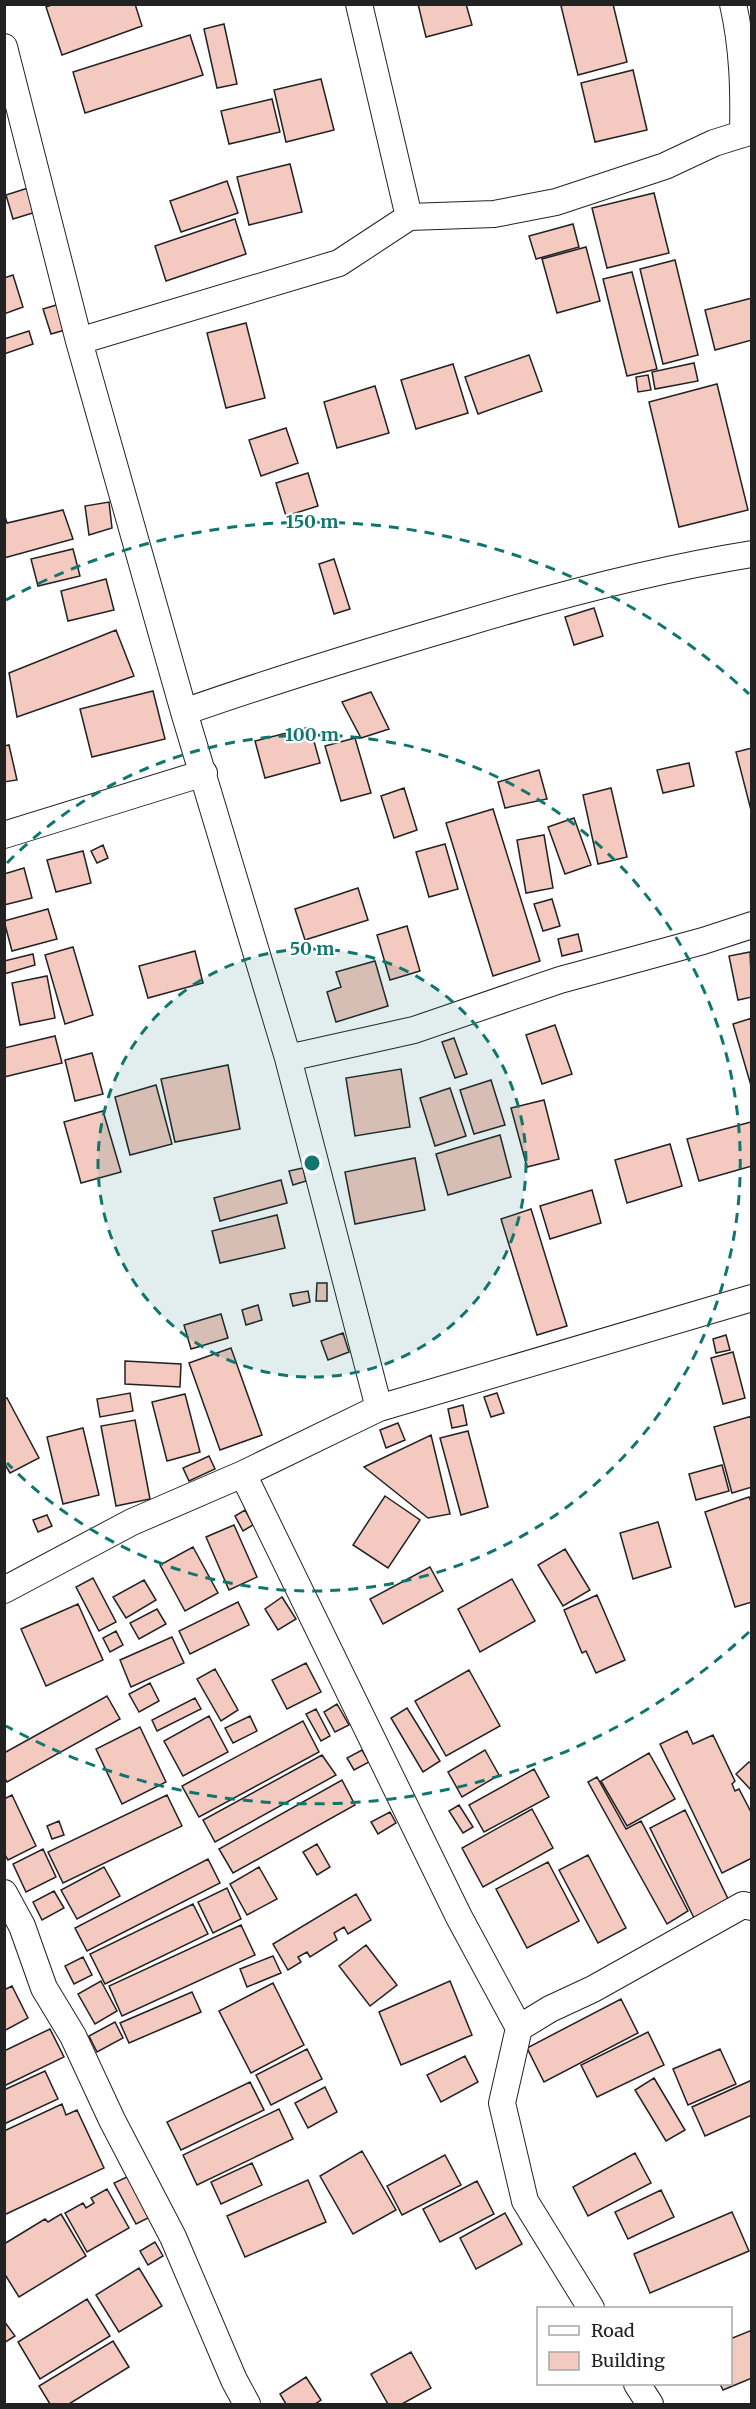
<svg xmlns="http://www.w3.org/2000/svg" width="756" height="2409" font-family="Merriweather,serif">
<style>
.building{fill:#f3c9c0;stroke:#222;stroke-width:1.5}
.lines{fill:none;stroke-linecap:round;stroke-linejoin:round}
.minor-casing{stroke:#222;stroke-width:28}
.minor{stroke:#fff;stroke-width:26}
.ring{fill:none;stroke:#0f766e;stroke-width:3;stroke-dasharray:10 8}
.centre{fill:#0f766e;stroke:#fff;stroke-width:3}
.ring-label{font-size:18px;text-anchor:middle;font-weight:bold;fill:#0f766e;stroke:#fff;stroke-width:4.5;stroke-linejoin:round;paint-order:stroke}
</style>
<rect width="100%" height="100%" fill="#fff"/>
<path class="building" d="M54,4H135L142,26L62,55L46,7Z
M418,4H466L472,25L426,37Z
M565,4H613L627,62L578,75L561,6Z
M224,24L237,84L217,88L204,29Z
M190,35L203,75L85,113L73,72Z
M633,70L647,130L595,142L581,83Z
M321,79L334,130L286,142L274,90Z
M272,99L280,132L229,144L221,111Z
M290,164L302,212L249,225L237,177Z
M227,181L238,213L181,232L170,201Z
M28,188L36,212L13,219L6,195Z
M654,193L669,253L607,268L592,208Z
M235,219L246,254L166,281L155,246Z
M573,224L579,247L536,259L529,236Z
M586,247L600,301L557,313L542,259Z
M675,260L698,355L663,364L640,269Z
M632,272L657,369L627,376L603,279Z
M13,275L23,307L4,314V278Z
M752,298V340L715,350L705,310Z
M63,303L72,328L51,334L43,309Z
M246,323L265,398L226,408L207,333Z
M29,331L33,344L4,354V339Z
M529,355L542,391L478,414L465,377Z
M694,363L698,381L655,389L652,372Z
M453,364L468,413L416,429L401,380Z
M648,375L651,390L638,392L636,377Z
M717,384L748,510L679,527L649,402Z
M375,386L389,433L337,448L324,402Z
M286,428L298,463L261,476L249,440Z
M308,473L318,506L286,516L276,483Z
M109,502L112,528L89,535L85,506Z
M63,510L73,539L4,558V513L7,523Z
M73,549L80,576L38,586L31,559Z
M334,559L350,609L334,614L319,564Z
M106,579L114,610L68,621L61,591Z
M594,608L603,636L574,645L565,617Z
M116,630L134,676L17,717L9,673Z
M153,691L165,739L92,757L80,709Z
M371,692L389,729L361,738L342,702Z
M310,727L320,763L265,778L255,741Z
M355,738L371,793L341,801L325,746Z
M9,745L17,780L4,782V746Z
M752,748V814L736,752Z
M689,763L694,786L663,793L657,770Z
M539,770L547,799L505,808L498,782Z
M404,788L417,830L394,838L381,796Z
M611,788L627,857L598,864L583,795Z
M493,809L540,961L493,976L446,823Z
M574,818L591,865L565,874L548,827Z
M544,835L553,888L526,893L517,840Z
M445,844L458,889L429,897L416,852Z
M103,845L108,858L97,863L91,851Z
M83,851L91,883L56,892L47,860Z
M24,868L32,898L4,905V874Z
M358,888L368,920L305,940L295,909Z
M552,899L560,926L543,931L534,904Z
M48,909L57,939L12,951L4,921Z
M407,926L420,971L390,980L377,935Z
M578,934L582,951L562,956L558,939Z
M73,947L93,1015L65,1024L45,955Z
M195,951L203,983L148,998L139,966Z
M750,952L752,997L738,1000L729,956Z
M33,954L35,965L4,974V961Z
M375,961L388,1006L336,1022L327,992L341,987L336,972Z
M47,976L55,1018L20,1025L12,983Z
M752,1018V1089L733,1024Z
M555,1025L572,1074L542,1084L526,1035Z
M55,1036L62,1063L4,1077V1048Z
M454,1038L467,1074L455,1078L442,1042Z
M92,1053L103,1094L75,1101L65,1060Z
M228,1065L240,1129L175,1142L161,1079Z
M401,1069L410,1127L355,1136L346,1078Z
M491,1080L505,1125L474,1134L460,1090Z
M156,1085L172,1144L130,1155L115,1097Z
M450,1088L466,1136L435,1146L420,1098Z
M544,1100L559,1159L527,1167L511,1108Z
M103,1111L121,1172L81,1183L64,1122Z
M751,1122L752,1166L699,1181L687,1139Z
M500,1135L511,1177L448,1195L436,1154Z
M670,1144L682,1186L627,1203L615,1160Z
M415,1158L425,1210L355,1224L345,1172Z
M303,1168L306,1181L293,1185L289,1171Z
M281,1180L287,1203L220,1221L214,1198Z
M592,1190L601,1223L550,1239L540,1206Z
M531,1209L567,1326L537,1335L501,1219Z
M277,1215L285,1248L220,1263L212,1231Z
M317,1283H327V1301H316Z
M308,1291L310,1302L293,1306L290,1294Z
M258,1305L262,1320L246,1325L242,1310Z
M221,1314L228,1338L191,1349L184,1325Z
M343,1333L349,1352L328,1360L321,1341Z
M726,1335L730,1350L716,1353L713,1339Z
M231,1348L262,1435L220,1450L189,1363Z
M733,1352L745,1398L723,1404L711,1358Z
M125,1361L181,1364L180,1387L125,1384Z
M130,1393L133,1411L100,1417L97,1399Z
M497,1393L504,1413L491,1417L484,1397Z
M185,1394L200,1452L167,1461L152,1402Z
M7,1398L39,1458L10,1473L4,1463V1399Z
M463,1405L467,1425L452,1428L448,1409Z
M752,1416V1487L732,1493L714,1427Z
M135,1420L150,1499L116,1506L101,1426Z
M398,1423L405,1440L386,1448L380,1430Z
M83,1428L99,1495L63,1504L47,1437Z
M468,1431L488,1507L461,1515L440,1438Z
M431,1435L450,1514L428,1518L364,1467Z
M209,1456L215,1469L189,1481L183,1468Z
M722,1465L729,1491L696,1500L689,1474Z
M385,1496L420,1520L388,1568L353,1545Z
M749,1497L752,1504V1602L735,1607L705,1512Z
M245,1510L253,1525L243,1531L235,1516Z
M47,1515L52,1526L38,1532L33,1520Z
M658,1522L671,1567L633,1579L620,1533Z
M234,1525L257,1577L229,1590L206,1537Z
M193,1547L218,1593L185,1611L160,1565Z
M565,1549L590,1590L563,1606L538,1565Z
M430,1567L443,1591L383,1624L370,1599Z
M93,1578L116,1622L99,1631L76,1587Z
M512,1579L535,1621L480,1652L458,1609Z
M144,1580L156,1600L126,1618L113,1597Z
M597,1595L625,1660L596,1673L586,1651L582,1653L564,1610Z
M282,1597L296,1619L278,1630L265,1609Z
M238,1602L249,1625L190,1654L179,1631Z
M78,1604L103,1660L46,1686L21,1629Z
M157,1609L166,1624L139,1639L130,1623Z
M116,1631L123,1645L110,1652L103,1638Z
M172,1637L184,1663L131,1687L120,1660Z
M306,1663L321,1692L287,1709L272,1680Z
M215,1669L238,1710L221,1721L197,1679Z
M469,1670L500,1726L446,1756L415,1701Z
M150,1683L159,1701L139,1712L129,1694Z
M107,1696L120,1719L7,1782L4,1777V1753Z
M195,1698L201,1709L157,1731L152,1720Z
M337,1704L349,1725L335,1732L324,1712Z
M407,1708L440,1761L423,1772L391,1718Z
M316,1709L330,1736L321,1741L306,1714Z
M209,1716L228,1752L183,1776L164,1741Z
M250,1716L257,1731L233,1743L225,1728Z
M303,1721L319,1752L199,1817L182,1786Z
M140,1727L166,1782L122,1804L96,1749Z
M687,1731L693,1744L713,1735L735,1781L732,1784L735,1791L739,1789L752,1814V1858L722,1873L660,1744Z
M362,1750L369,1762L354,1770L347,1758Z
M485,1750L499,1775L462,1797L448,1772Z
M649,1753L675,1799L627,1826L601,1781Z
M322,1755L336,1775L215,1842L203,1820Z
M749,1762L752,1764V1791L736,1774Z
M534,1769L549,1797L484,1832L469,1805Z
M597,1777L626,1829L641,1821L688,1911L667,1924L588,1782Z
M342,1780L355,1805L233,1873L219,1849Z
M12,1795L36,1846L8,1860L4,1853V1799Z
M167,1795L182,1826L63,1883L48,1852Z
M459,1805L473,1827L463,1833L449,1811Z
M532,1809L553,1848L483,1887L462,1848Z
M685,1810L730,1903L695,1920L650,1828Z
M390,1812L396,1823L378,1834L371,1822Z
M59,1821L64,1835L52,1839L47,1826Z
M317,1844L330,1867L317,1875L303,1852Z
M43,1849L56,1877L26,1892L13,1864Z
M588,1855L626,1928L598,1943L559,1870Z
M208,1859L220,1883L87,1951L75,1928Z
M548,1862L579,1921L527,1948L496,1889Z
M104,1867L120,1896L77,1919L61,1890Z
M259,1867L277,1899L247,1915L230,1884Z
M227,1888L241,1919L213,1933L198,1902Z
M54,1891L64,1908L42,1920L33,1902Z
M356,1894L371,1920L348,1934L344,1927L334,1933L337,1940L310,1957L307,1952L298,1957L301,1962L288,1970L273,1944Z
M193,1904L208,1934L105,1984L90,1954Z
M241,1925L255,1955L122,2016L109,1986Z
M366,1945L397,1985L370,2006L339,1966Z
M273,1956L281,1973L247,1987L240,1969Z
M83,1957L92,1975L74,1984L65,1966Z
M101,1981L117,2011L95,2024L78,1994Z
M450,1981L472,2035L401,2065L379,2012Z
M273,1983L304,2045L251,2073L219,2011Z
M12,1986L28,2018L4,2031V1990Z
M192,1992L201,2012L129,2043L120,2023Z
M621,1999L638,2033L544,2082L527,2048Z
M115,2022L123,2038L97,2052L89,2036Z
M50,2029L64,2057L4,2086V2051Z
M648,2032L664,2065L597,2097L581,2065Z
M307,2049L322,2079L271,2105L256,2075Z
M720,2049L736,2084L688,2105L673,2069Z
M465,2056L478,2082L441,2102L427,2075Z
M45,2071L58,2099L4,2124V2090Z
M654,2078L685,2130L666,2141L635,2090Z
M752,2080V2115L705,2136L692,2107Z
M250,2082L264,2110L181,2150L167,2122Z
M325,2087L337,2112L308,2128L295,2103Z
M62,2104L66,2115L77,2110L104,2168L4,2215V2131Z
M279,2109L293,2139L197,2185L183,2155Z
M362,2151L396,2210L353,2234L320,2176Z
M635,2153L651,2183L588,2216L573,2187Z
M445,2155L461,2185L402,2215L387,2186Z
M252,2163L262,2185L221,2204L211,2182Z
M131,2175L152,2216L136,2224L114,2183Z
M308,2180L326,2222L245,2257L227,2216Z
M477,2181L494,2214L440,2242L423,2209Z
M107,2189L129,2228L87,2252L65,2213L83,2203L86,2208L94,2203L91,2198Z
M661,2190L674,2217L628,2239L615,2212Z
M732,2212L749,2251L650,2293L634,2254Z
M505,2213L522,2244L476,2269L460,2238Z
M61,2214L86,2256L19,2297L4,2273V2244L45,2219L48,2222Z
M155,2242L163,2256L148,2265L140,2251Z
M139,2268L162,2306L119,2332L96,2295Z
M87,2299L110,2336L40,2379L18,2342Z
M4,2321L15,2336L4,2343Z
M752,2330V2378L723,2390L720,2384H730V2339Z
M113,2341L129,2367L69,2404H50L39,2386Z
M411,2352L431,2388L402,2404H388L371,2374Z
M306,2377L321,2400L315,2404H286L280,2394Z"/>
<g class="lines">
<defs>
<path id="minor" d="M359,4L409,217
M733,4C743,48 744,89 743,134
M4,47L79,341L184,712L288,1058L379,1408
M79,341L339,263L409,217L494,214L556,202L665,166L714,143L752,131
M184,712C275,680 367,652 459,625C555,596 652,570 752,554
M4,835L204,773
M288,1058L414,1030L560,980L703,941L752,925
M243,1474L459,1917L519,2028L550,2009L593,1989L743,1905L752,1907
M4,1590L132,1522L243,1474L379,1408L752,1298
M4,1893L22,1926L44,1988L73,2036L112,2120L173,2237L234,2380L247,2404
M519,2028L502,2103L525,2201L591,2308
M637,2384L650,2404"/>
</defs>
<use href="#minor" class="minor-casing"/>
<use href="#minor" class="minor"/>
</g>
<circle cx="312" cy="1163" r="214" fill="#0f766e" fill-opacity=".12"/>
<g class="ring">
<circle cx="312" cy="1163" r="214"/>
<path d="M7 863A428 428 0 1 1 7 1463"/>
<path d="M749 1632A641 641 0 0 1 6 1726M6 600A641 641 0 0 1 749 694"/>
</g>
<circle cx="312" cy="1163" r="9" class="centre"/>
<g class="ring-label">
<text x="312" y="528">150 m</text>
<text x="312" y="741">100 m</text>
<text x="312" y="955">50 m</text>
</g>
<rect width="756" height="2409" fill="none" stroke="#222222" stroke-width="12"/>
<rect x="537" y="2307" width="195" height="78" fill="#ffffff" stroke="#a7a7a7" stroke-width="1.5"/>
<rect x="549" y="2326" width="30" height="9" fill="#ffffff" stroke="#a7a7a7" stroke-width="1.5"/>
<text x="591" y="2337" font-size="18" fill="#222222">Road</text>
<rect x="549" y="2352" width="30" height="18" fill="#f3c9c0" stroke="#a7a7a7" stroke-width="1.5"/>
<text x="591" y="2367" font-size="18" fill="#222222">Building</text>
</svg>
